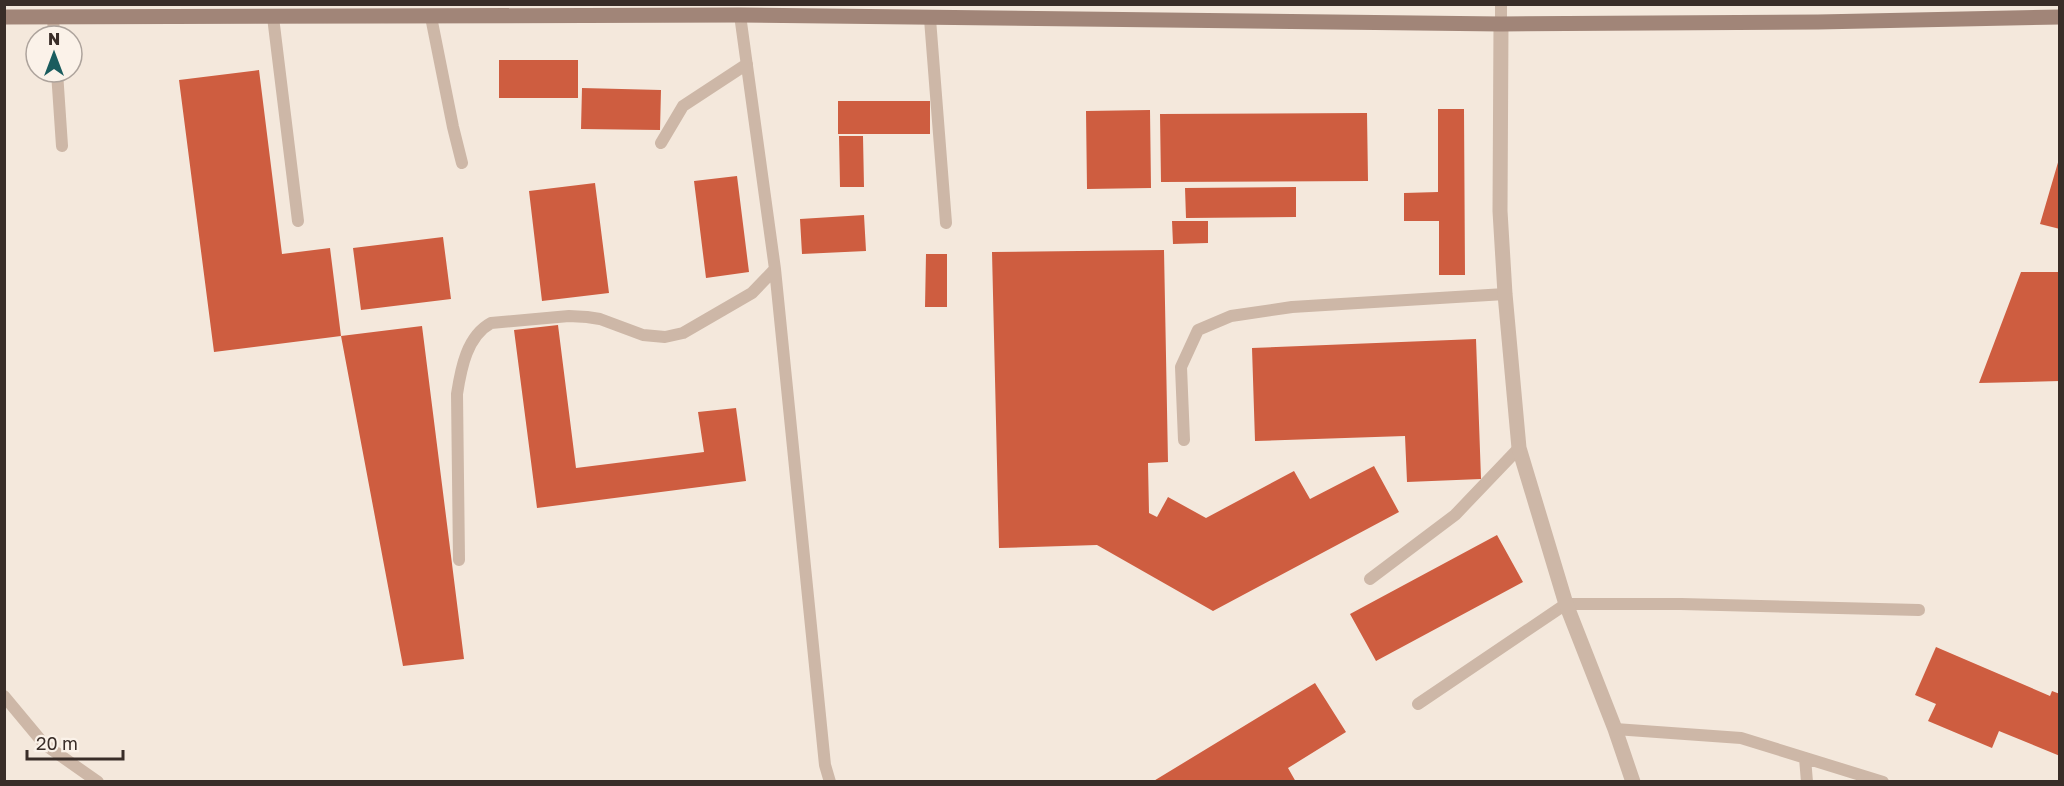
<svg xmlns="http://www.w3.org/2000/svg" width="2064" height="786" font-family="'Golos Text',sans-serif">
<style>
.building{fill:#ce5d40}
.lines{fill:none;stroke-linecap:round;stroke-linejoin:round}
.lane{stroke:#cdb7a7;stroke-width:12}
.street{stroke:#cdb7a7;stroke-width:15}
.secondary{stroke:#a18578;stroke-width:15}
</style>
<rect width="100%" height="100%" fill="#f4e8dc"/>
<path class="building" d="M499,60H578V98H499Z
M259,70L282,254L330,248L341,336L422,326L464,659L403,666L341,336L214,352L179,80Z
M582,88L661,90L660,130L581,129Z
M838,101H930V134H838Z
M1438,109H1464L1465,275H1439V221H1404V193L1438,192Z
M1150,110L1151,188L1087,189L1086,111Z
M1367,113L1368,181L1161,182L1160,114Z
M839,136H863L864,187H840Z
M2059,159H2060V229L2040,224Z
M737,176L749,272L706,278L694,181Z
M595,183L609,293L542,301L529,191Z
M1296,187V217L1186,218L1185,188Z
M864,215L866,251L802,254L800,219Z
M1172,221H1208V243L1173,244Z
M443,237L451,299L361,310L353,248Z
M1164,250L1168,462L1148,463L1149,513L1157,517L1168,497L1206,518L1294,471L1310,499L1374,466L1399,512L1213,611L1097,545L999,548L992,252Z
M926,254H947V307H925Z
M2021,272H2060V381L1979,383Z
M558,325L576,468L704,452L698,412L736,408L746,481L537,508L514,330Z
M1476,339L1481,479L1407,482L1405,436L1255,441L1252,348Z
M1497,535L1523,582L1376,661L1350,614Z
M1936,647L2050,696L2052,691L2060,694V756L1999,731L1992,748L1928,721L1936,704L1915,695Z
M1315,683L1346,732L1288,768L1296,782H1152Z"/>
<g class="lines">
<path class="lane" d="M740,15L775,269L825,765L830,782
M53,17L54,36
M273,17L298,221
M431,17L453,127L462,163
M930,19L946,223
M1501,24V4
M57,72L62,146
M661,143L683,106L747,64
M1184,440L1181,367L1198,330L1231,316L1292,307L1505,294
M459,560L457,394C461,368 467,336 491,323L569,316L587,317L600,319L643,335L665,337L683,333L752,293L775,269
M1370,579L1455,515L1519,448
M4,696L44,744L98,782
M1418,704L1566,604H1681L1919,610
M1615,729L1741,738L1883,782
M1805,758L1807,782"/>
<path class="street" d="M1501,24L1500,211L1505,294L1519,448L1566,604L1615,729L1633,782"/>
<path class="secondary" d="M4,17L740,15L1501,24L1818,22L2060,17"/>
</g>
<rect width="2064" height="786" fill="none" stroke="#392d28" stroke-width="12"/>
<g transform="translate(54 54)"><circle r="28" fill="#fbf2e9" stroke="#ada39c" stroke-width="1.5"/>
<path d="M0-4.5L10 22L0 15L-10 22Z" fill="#1a5c5e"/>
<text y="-9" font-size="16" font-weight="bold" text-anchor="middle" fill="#392d28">N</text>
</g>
<path d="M27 750v9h96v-9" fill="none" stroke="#392d28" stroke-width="3"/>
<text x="36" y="750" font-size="18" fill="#392d28" stroke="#fbf2e9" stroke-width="4.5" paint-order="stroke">20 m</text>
</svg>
